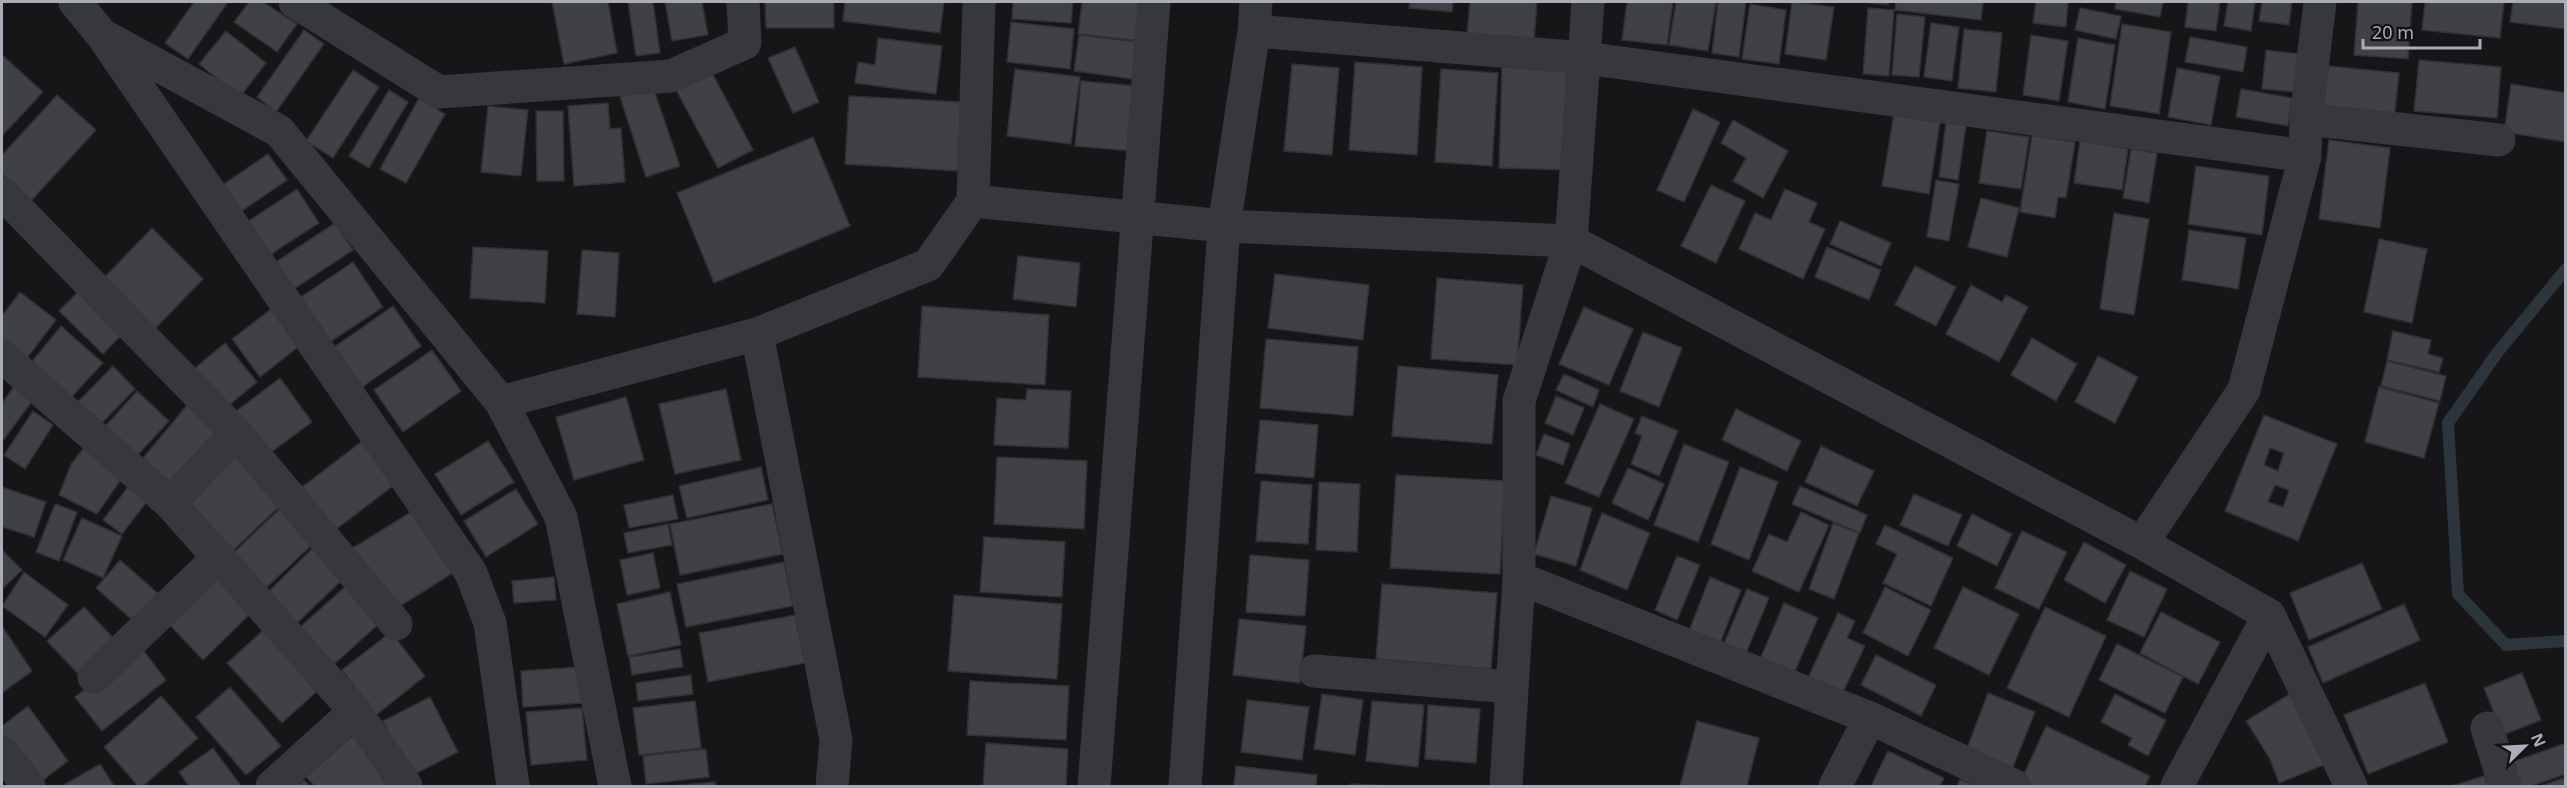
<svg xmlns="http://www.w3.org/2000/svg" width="2567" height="788" font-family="'Noto Sans',sans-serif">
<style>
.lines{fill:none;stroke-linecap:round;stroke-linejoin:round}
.stream{stroke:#2c353c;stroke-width:12}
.building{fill:#404145;stroke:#303034;stroke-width:1.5;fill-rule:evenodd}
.minor{stroke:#37383d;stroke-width:33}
</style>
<rect width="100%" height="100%" fill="#161618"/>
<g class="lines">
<path class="stream" d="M2566,269L2497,353L2448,423L2458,594L2506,645L2566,641"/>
</g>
<path class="building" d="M194,2H228L188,59L165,43Z
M249,2H263L297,24L277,52L234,22Z
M552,2H608L617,53L564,64Z
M628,2H653L660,53L636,56Z
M665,2H702L708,35L672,41Z
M765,2H834V28H766Z
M845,2H944L940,33L843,21Z
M1013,2H1073L1071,23L1012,19Z
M1082,2H1145L1141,41L1078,34Z
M1410,2H1453L1452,12L1409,8Z
M1470,2H1537L1534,40L1467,35Z
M1627,2H1673L1667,45L1622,40Z
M1676,2H1716L1708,51L1669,45Z
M1718,2H1746L1739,57L1712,53Z
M1792,2L1834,7L1826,60L1785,54Z
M1862,2H1888V5Z
M1896,2H1983L1981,20L1895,10Z
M2036,2H2068L2066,27L2033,23Z
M2116,2H2163L2160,17L2115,9Z
M2188,2H2220L2216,31L2185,27Z
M2228,2H2255L2251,31L2224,26Z
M2262,2H2292L2289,25L2259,21Z
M2358,2H2412L2408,59L2354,55Z
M2425,2H2504L2500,38L2422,30Z
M2513,2H2566V29L2510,22Z
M1750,4L1786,10L1779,64L1742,59Z
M1868,8L1894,10L1889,76L1863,74Z
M2080,8L2121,16L2116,39L2075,30Z
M1897,14L1925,17L1919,77L1892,75Z
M1011,22L1074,29L1070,69L1007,62Z
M1931,23L1959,27L1952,81L1924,77Z
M2122,24L2171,32L2159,114L2110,106Z
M1964,29L2002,33L1996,92L1958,88Z
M304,30L324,44L276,112L257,97Z
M226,31L266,63L240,97L199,64Z
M1079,35L1137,42L1132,79L1074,71Z
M2031,35L2068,41L2059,101L2023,95Z
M2190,37L2247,47L2243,72L2185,62Z
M878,38L942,46L936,94L855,83L858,62L875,65Z
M2078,38L2115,45L2105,109L2068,102Z
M795,47L819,102L793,113L768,58Z
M2266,50L2299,54L2295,92L2262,89Z
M2,55L43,92L3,135L2,134Z
M2419,60L2501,67L2497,118L2414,111Z
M1355,62L1422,67L1417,155L1349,150Z
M1292,64L1339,68L1332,155L1284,151Z
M708,65L753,150L718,168L673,84Z
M2328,66L2399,73L2394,120L2323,112Z
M1502,67L1577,70L1573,170L1499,168Z
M2177,68L2220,76L2211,125L2168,117Z
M1015,69L1080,77L1071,144L1007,136Z
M1441,69L1498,73L1492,166L1435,162Z
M353,70L379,87L333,158L306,141Z
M1081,81L1138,86L1132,151L1075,146Z
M2511,84L2566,93V142L2504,132Z
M653,87L680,166L646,177L620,97Z
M2241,89L2292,98L2288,126L2236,117Z
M389,90L408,102L369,168L349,156Z
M57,95L96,130L31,201L2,174V155Z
M849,96L961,102L958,171L845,164Z
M419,98L445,114L406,183L380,169Z
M608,103L610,129L621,128L625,182L574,186L568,106Z
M488,106L528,110L521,176L481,172Z
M1895,107L1941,115L1929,194L1882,186Z
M1693,109L1720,122L1684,202L1657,190Z
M536,111H563L564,181H537Z
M1947,115L1967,118L1958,180L1939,177Z
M1733,120L1788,151L1763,198L1733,181L1746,158L1721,143Z
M1987,131L2029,137L2021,189L1979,183Z
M2032,135L2075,142L2066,198L2058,197L2055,218L2020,212Z
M813,137L850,226L714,283L677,193Z
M2329,140L2390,148L2380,228L2319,219Z
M2080,141L2128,149L2122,190L2074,183Z
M2131,149L2157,153L2149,203L2123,198Z
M268,154L287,180L236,215L218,188Z
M2196,166L2269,176L2262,235L2188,224Z
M1936,180L1959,184L1949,241L1927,237Z
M1711,185L1745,201L1716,263L1681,246Z
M297,189L319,223L262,260L241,226Z
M1785,189L1817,203L1809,222L1825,229L1803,279L1739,249L1755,213L1771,220Z
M1981,198L2019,208L2007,257L1968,247Z
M2114,213L2149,219L2134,315L2100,309Z
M1840,221L1891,243L1881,266L1830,244Z
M335,223L353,250L291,291L273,264Z
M152,228L203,279L151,333L100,282Z
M2189,230L2246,238L2238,289L2182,280Z
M2379,239L2427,249L2412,323L2364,312Z
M473,247L548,251L545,303L470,298Z
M1827,247L1881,270L1869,300L1815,277Z
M582,250L619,253L615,317L577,314Z
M1018,256L1080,263L1076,307L1013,299Z
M353,262L383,307L321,348L292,303Z
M1915,266L1956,287L1936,326L1895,305Z
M1275,274L1369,285L1363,340L1268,328Z
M1437,278L1523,285L1517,365L1431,359Z
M85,285L129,327L103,354L59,311Z
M1971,285L2002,302L2006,295L2028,307L1999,362L1946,334Z
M20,292L56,320L24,362L2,344V316Z
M393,306L421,346L358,390L330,350Z
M922,306L1049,315L1045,385L918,377Z
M274,307L302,344L260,377L232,339Z
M1584,307L1633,329L1609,385L1559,364Z
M61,326L103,363L64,405L25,370Z
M2393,331L2431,340L2428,354L2443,358L2439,372L2387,360Z
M1643,332L1682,348L1659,407L1620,391Z
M2032,338L2077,364L2056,401L2011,375Z
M1266,339L1358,347L1353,416L1260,408Z
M225,343L257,382L221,412L189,373Z
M432,350L461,391L403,432L374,390Z
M2098,356L2138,377L2115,423L2075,402Z
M2387,361L2446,376L2440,401L2381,386Z
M113,366L135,389L94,431L71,409Z
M1398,366L1498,375L1492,444L1392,436Z
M1564,374L1599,390L1593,407L1556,390Z
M280,378L312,422L263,458L231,415Z
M15,385L33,400L2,442V403Z
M2379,387L2439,403L2424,458L2365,442Z
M726,389L741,460L675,474L659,404Z
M1027,389L1071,391L1068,448L994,445L997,398L1026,400Z
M137,391L169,421L134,459L102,430Z
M1556,396L1584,408L1573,435L1545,423Z
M626,397L644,460L574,480L556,417Z
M188,404L224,434L174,494L139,463Z
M1600,404L1634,419L1599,497L1565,483Z
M1736,409L1801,441L1787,471L1722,440Z
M33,411L53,425L25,469L4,455Z
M2264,415L2337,444L2298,541L2225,511ZM2270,448L2284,453L2278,471L2264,465ZM2275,485L2289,490L2283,507L2268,502Z
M1642,416L1678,431L1659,476L1631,464L1642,436L1635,433Z
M1260,420L1318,425L1314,478L1255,473Z
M1544,434L1570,444L1563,465L1536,455Z
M365,439L398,482L330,534L297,491Z
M488,441L514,482L461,515L435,474Z
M87,444L125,474L97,514L59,495L71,464Z
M1684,444L1729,462L1698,542L1654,525Z
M1821,446L1874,471L1857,506L1805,482Z
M231,452L280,506L229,554L180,499Z
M997,457L1087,461L1084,529L994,524Z
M761,467L768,500L687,518L679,486Z
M1740,467L1778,482L1749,560L1711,544Z
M1628,468L1664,484L1648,520L1612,503Z
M1396,475L1505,481L1500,574L1390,568Z
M133,480L152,495L122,534L103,520Z
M1261,481L1312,485L1308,544L1256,541Z
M1319,482L1360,484L1357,552L1316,550Z
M1800,486L1867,515L1860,533L1792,504Z
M2,487L46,502L34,537L2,527Z
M516,489L538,524L486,557L464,521Z
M1914,494L1962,515L1948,546L1900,525Z
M673,495L678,519L629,528L624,505Z
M1551,496L1592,508L1576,566L1534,554Z
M55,504L77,512L59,561L36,552Z
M285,504L318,539L265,589L232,554Z
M772,504L783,554L680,575L670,524Z
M416,509L456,571L391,612L351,549Z
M1801,512L1829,525L1799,592L1752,571L1769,534L1787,542Z
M1602,513L1650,533L1627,590L1580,570Z
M1972,514L2012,534L1997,566L1957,546Z
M82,518L122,536L103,578L63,560Z
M1833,523L1859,533L1834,599L1809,589Z
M668,524L672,545L628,553L624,533Z
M1885,525L1953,558L1931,606L1883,583L1897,554L1876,544Z
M2022,531L2067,552L2039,609L1995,588Z
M984,537L1065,542L1062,597L980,592Z
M2084,542L2126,565L2105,603L2064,580Z
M315,546L345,577L294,626L265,595Z
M2,550L22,570L2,589Z
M653,553L660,588L627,595L620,560Z
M1250,555L1309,560L1305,616L1246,612Z
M1677,556L1700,565L1677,620L1655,610Z
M120,560L162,597L138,625L96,588Z
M784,562L793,606L686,627L677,584Z
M2362,563L2382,609L2309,640L2290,593Z
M2130,571L2167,589L2144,637L2107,620Z
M24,572L68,605L45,637L2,606Z
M216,573L253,611L203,660L167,622Z
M554,577L556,600L514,603L512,581Z
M1710,577L1741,590L1720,643L1689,631Z
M1382,584L1497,593L1491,669L1376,659Z
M347,585L381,622L332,666L298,629Z
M1885,587L1931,610L1908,656L1863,633Z
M1963,587L2019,614L1989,675L1934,648Z
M1747,589L1769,598L1744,658L1722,648Z
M670,592L681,645L628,656L617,604Z
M954,595L1062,604L1057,679L948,671Z
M1784,603L1818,618L1792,678L1758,664Z
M2404,604L2420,640L2323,683L2308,647Z
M84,607L119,644L83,679L47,641Z
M2045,607L2106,636L2069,717L2007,688Z
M2161,612L2220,642L2198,684L2140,653Z
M1838,613L1855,621L1847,638L1865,646L1841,696L1807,680Z
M795,615L805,663L708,682L699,633Z
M1239,619L1306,626L1300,683L1233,675Z
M270,624L325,684L282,723L227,663Z
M2,626L32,671L2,693Z
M391,632L425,676L376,715L342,670Z
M2117,644L2183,677L2165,713L2099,680Z
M140,646L166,680L102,731L75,697Z
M680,649L683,667L632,675L629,657Z
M1876,655L1936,685L1921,716L1861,685Z
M580,667L582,703L523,707L521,671Z
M2522,673L2541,720L2503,735L2484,688Z
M691,675L693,694L638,701L636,683Z
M970,681L1069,686L1066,740L967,735Z
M2425,683L2448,742L2368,774L2344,715Z
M230,687L281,746L246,775L196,717Z
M1988,693L2035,712L2009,777L1963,759Z
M1322,694L1363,700L1355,755L1314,749Z
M2115,694L2166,720L2148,756L2128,745L2132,738L2101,722Z
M2290,694L2331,762L2279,783L2270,759L2246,721Z
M161,696L198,738L143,786H138L104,747Z
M430,697L458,752L411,776L383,721Z
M1247,700L1309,707L1302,760L1241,752Z
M695,701L701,748L639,755L633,708Z
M1372,701L1424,705L1418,767L1366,761Z
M1428,705L1480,709L1476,763L1425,759Z
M28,706L68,761L38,784L2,734V726Z
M582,708L587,760L531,765L526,712Z
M1697,721L1759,738L1747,786H1680Z
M2046,726L2150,776L2145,786H2027L2020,783Z
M355,733L390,786H315L306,777Z
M986,743L1068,749L1066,786H983Z
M2566,743V774L2531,786H2515L2507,764Z
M213,748L241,786H189L179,772Z
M706,749L709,777L646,784L643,756Z
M1888,751L1944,778L1940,786H1871Z
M100,764L114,786H62Z
M1236,766L1317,775L1316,786H1234Z
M2484,776L2488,786H2452Z
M2566,777V786H2541Z
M1960,779L1975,786H1957Z
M304,780L310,786H297Z
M715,782V786H670Z
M1351,784L1396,786H1351Z"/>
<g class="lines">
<path class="minor" d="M75,2L102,35L471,573L490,623L513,786
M295,2L439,92L671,76L745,43L743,2
M1254,31L1585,58L2305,156
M102,35L279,131L501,402L561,517L615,786
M2306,119L2499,140
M2,193L236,433L396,624
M973,201L1224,226L1571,241L2142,543L2269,615L2351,786
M757,334L836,740L832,786
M2,356L170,503L355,711L406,786
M501,402L757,334L928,265L973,201L979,2
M170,503L236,433
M2142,543L2244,390L2305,156L2306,119L2320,2
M1519,578L1870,718L2015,786
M1314,671L1512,687
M94,677L219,557
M2487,728L2505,786
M2,752L29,786
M272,786L355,711
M1094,786L1154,2
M1185,786L1224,226L1254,31L1256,2
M1506,786L1519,578V401L1571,241L1588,2
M1835,786L1870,718
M2177,786L2269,615"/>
</g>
<rect width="2567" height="788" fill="none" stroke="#a8adb8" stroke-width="6"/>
<g transform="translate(2525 746) rotate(66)" stroke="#111113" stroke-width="4.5" paint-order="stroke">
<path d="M0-4.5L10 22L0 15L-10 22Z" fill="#a8adb8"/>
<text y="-9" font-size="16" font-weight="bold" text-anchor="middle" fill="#a8adb8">N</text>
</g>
<path d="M2363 39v9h117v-9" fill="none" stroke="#a8adb8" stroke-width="3"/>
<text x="2372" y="39" font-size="18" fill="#a8adb8" stroke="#111113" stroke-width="4.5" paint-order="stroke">20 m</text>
</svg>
